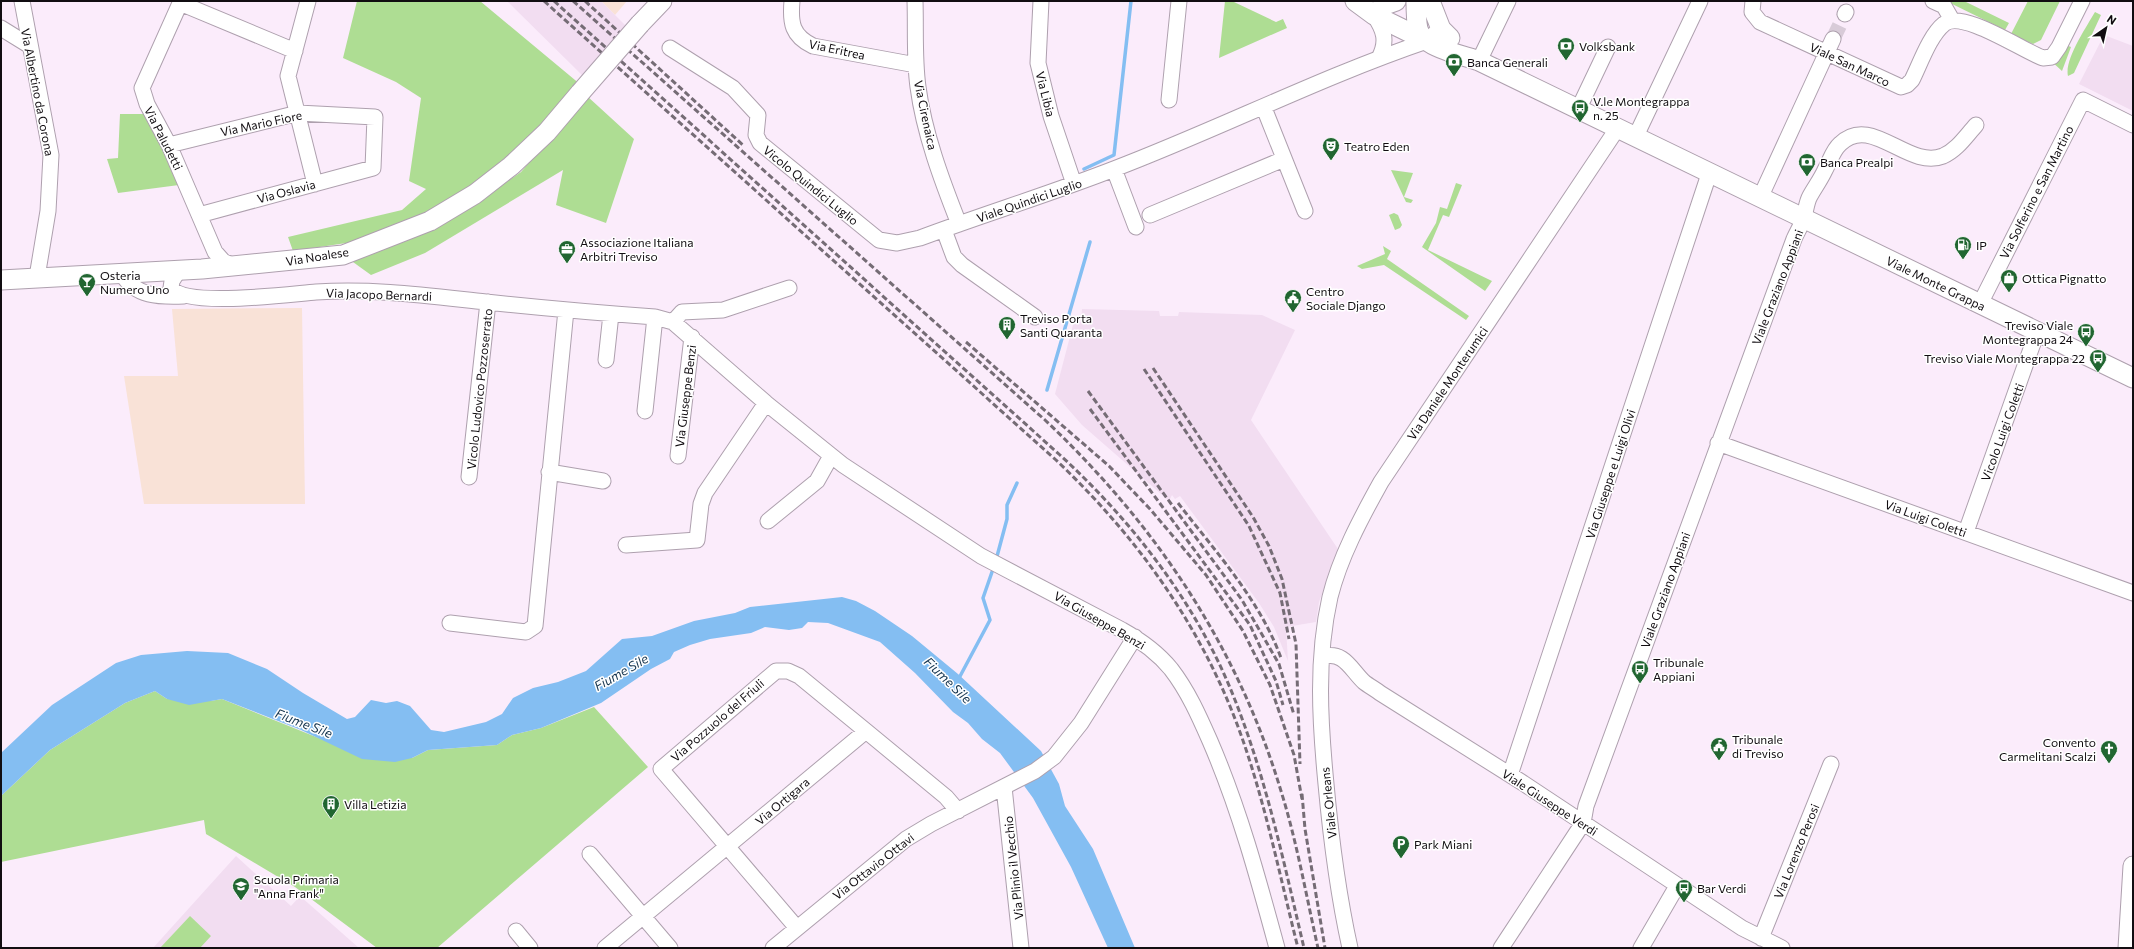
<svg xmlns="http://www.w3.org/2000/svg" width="2134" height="949" font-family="Commissioner,sans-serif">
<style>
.industrial{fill:#f9e2d7}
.built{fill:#f2ddf1}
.green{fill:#aedd93}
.water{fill:#84bef2}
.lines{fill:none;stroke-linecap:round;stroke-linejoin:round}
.stream{stroke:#84bef2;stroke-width:3.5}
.minor-tunnel{stroke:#d8cbd8;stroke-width:15;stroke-dasharray:15 8;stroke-linecap:butt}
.minor-casing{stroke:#aea0ae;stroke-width:17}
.major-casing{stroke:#aea0ae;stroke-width:21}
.minor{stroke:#fff;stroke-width:15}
.major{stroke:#fff;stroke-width:19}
.rail{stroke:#756c75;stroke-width:3;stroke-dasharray:6 3;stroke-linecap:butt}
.major-bridge-casing{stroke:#aea0ae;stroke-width:21;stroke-linecap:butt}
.major-bridge{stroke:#fff;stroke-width:19}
.labels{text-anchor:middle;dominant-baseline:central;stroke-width:3;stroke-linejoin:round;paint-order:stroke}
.poi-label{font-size:12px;fill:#110d11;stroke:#fff;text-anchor:start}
.street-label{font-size:12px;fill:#110d11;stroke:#fff}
.water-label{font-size:13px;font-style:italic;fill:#15354f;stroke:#fff}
</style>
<rect width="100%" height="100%" fill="#fbecfb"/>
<path class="industrial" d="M601,1H627L615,15Z
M302,308L305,504H144L124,376H178L172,309Z"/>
<path class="built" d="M507,1H601L627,27L583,76Z
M2104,35L2133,46V111L2079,84Z
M1082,309L1159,311L1160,316H1178L1179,312L1262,315L1295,330L1251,420L1338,549L1319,602L1316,622L1286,627L1288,661L1274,627L1259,603L1180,496L1175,499L1172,495L1169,501L1082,425L1055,394L1074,321L1081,322Z
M236,856L291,906L300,896L359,948H153Z"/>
<path class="green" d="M357,1H480L581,85L498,169L446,205L353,242L293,251L288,237L402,210L426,189L409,181L421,98L396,82L343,58Z
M1225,1L1234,2L1276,22L1283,19L1287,28L1219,58Z
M1946,1H1964L2009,23L2005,30Z
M2028,1H2060L2041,40L2033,44L2011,34Z
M2095,12L2101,15L2074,73L2068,76C2064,60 2087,26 2095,12Z
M2066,45L2071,47L2062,71L2050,60Z
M587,96L634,139L606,223L556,205L563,170L425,253L371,275L346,257L407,239L460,214L521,172Z
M120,114H145L179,185L118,193L107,159L118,158Z
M1391,170L1413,173L1404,197L1413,200L1411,203L1406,202Z
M1456,183L1462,185L1449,217L1443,215L1428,250L1492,281L1485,291L1422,247L1436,223L1440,207L1447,209Z
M1394,213L1398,215L1402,225L1400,228L1395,230L1389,215Z
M1383,246L1391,251L1387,259L1469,316L1466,320L1384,265L1362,269L1357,266L1385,254Z
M155,691L167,699L210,701L222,699L331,743L412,758L428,750L497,745L512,735L541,728L594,707L648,767L437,948H377L295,887L206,834L204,820L1,862V796L50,750L125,703Z
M190,916L211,936L200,948H160Z"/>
<path class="water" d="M842,597L856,601L875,611L912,636L958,674L1041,751L1059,784L1065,806L1093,849L1135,948H1108L1071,867L1033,798L1000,753L982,739L968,723L953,712L915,673L880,642L828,623L808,622L802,628L789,630L765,627L751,633L710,639L690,645L674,652L670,659L651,669L601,703L541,728L512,735L497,745L428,750L412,758L395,762L362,759L301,730L222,699L189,705L167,699L155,691L125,703L50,750L1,796V753L52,705L116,663L141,655L187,651L228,653L267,669L303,693L347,719L355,717L371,700L386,703L397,701L410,706L431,730L444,732L486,722L502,714L513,698L533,688L558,682L586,671L622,639L652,636L694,621L735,613L750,607Z"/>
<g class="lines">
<path class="stream" d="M1084,169L1114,155L1131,1
M1047,390L1090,242
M996,560L1007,519V505L1017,483
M958,680L990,620L983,598L992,572"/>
<path class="minor-tunnel" d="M1833,39L1845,14"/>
<defs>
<path id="minor" d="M22,1L51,155L48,211L37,277
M181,1L142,88L147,104L169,145L215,252L223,261L234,266
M308,1L288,76L315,184
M792,1C790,23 792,36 813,46L916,65
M915,1C916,30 914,58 918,87C924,133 942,181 959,224
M1041,1L1038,63L1051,116L1074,184
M1753,1L1752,12L1760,22L1901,87L1907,85L1912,80C1920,64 1930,35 1944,24C1962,9 2023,51 2043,58L2052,57L2059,47L2082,1
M1933,1L1944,6L1952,20
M180,3L295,51
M1845,14L1846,12
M1374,15C1384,30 1388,41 1379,58
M1,28L30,46
M670,48L733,88L758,115L756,135L760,143L879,240L897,243L920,238C984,214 1050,194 1114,169C1219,129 1321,77 1427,41
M1479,61L1508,1
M1169,100L1179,1
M1264,108L1305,211
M1578,110L1608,47
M1635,138L1700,1
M169,145L298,113L375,117L373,168L199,215
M1114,169L1136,227
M1760,198L1833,39
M1150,215L1284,159
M944,230L954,257L962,265L1035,317
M179,270L172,281L171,288C187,308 290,294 316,292C373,288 430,296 486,302C542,308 599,313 655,317L673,322L766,403L843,465L981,556L1122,630C1140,640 1158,653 1171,669C1188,691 1199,716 1210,741C1239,808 1258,878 1277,948
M122,274C136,297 159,297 184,296
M1980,304L2083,100L2133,125
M673,322L682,312L723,310L789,288
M606,360L611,314
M645,411L655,317
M1718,443L2133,593
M678,456L692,337
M549,472L603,481
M469,477L488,302
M768,521L817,481L831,456
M1966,532L2037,332
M626,545L697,540L701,504L705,493L766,403
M450,623L526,632L535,626L566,310
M1322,657C1344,650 1351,670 1364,682C1369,686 1375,689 1380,693L1523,783L1742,928L1782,948
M1510,775L1709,174
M1004,787L1021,948
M590,854L670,948
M797,928L661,769L776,671H788L799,676L866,731
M516,931L530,948
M1761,938L1831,764
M605,948L866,731L946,797L958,811
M773,948L906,839L931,824L1035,771L1054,757L1081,723L1135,637
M1350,948C1338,894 1331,839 1326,784C1320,722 1316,659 1330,597C1340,557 1361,518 1381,482L1617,129
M1501,948L1583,823L1586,806L1794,239C1797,232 1801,226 1803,220C1806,212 1806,203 1810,196C1815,187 1821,179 1825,170C1830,161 1833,150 1840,144C1871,113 1908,170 1943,156C1957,150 1966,136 1976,125
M1641,948L1677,886"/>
<path id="major" d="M1355,1L1374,15L1427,41L1433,39L1441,29
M1416,1C1416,10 1416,20 1418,29C1423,48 1463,55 1479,61L2133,378
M1430,1L1441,29L1450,38
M1382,6L1396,1
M640,24L662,1
M1,280L202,269L343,255L430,221L475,194L511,166L547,132L580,93
M2128,948L2133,866"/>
</defs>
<use href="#minor" class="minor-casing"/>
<use href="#major" class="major-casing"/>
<use href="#minor" class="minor"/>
<use href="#major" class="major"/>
<path class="rail" d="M544,1L1056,460C1135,535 1198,621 1237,724C1264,796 1279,873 1298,948
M554,1L1060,455C1133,522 1196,603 1233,695C1266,777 1284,863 1304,948
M573,1L1045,420C1155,524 1237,645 1281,791C1297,842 1306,895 1318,948
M585,1L744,146
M966,342L1109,466L1150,509L1206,575L1243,631L1270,685L1294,755L1302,799
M1153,368L1253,517L1269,546L1282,579L1296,644L1300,764
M1144,369L1249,526L1280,593L1289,639
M1088,391L1242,600L1279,664L1294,715
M1090,409L1250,625L1276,681L1283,705
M1178,503C1215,551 1260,600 1281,658
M1302,794L1305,829L1325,948"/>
<defs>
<path id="major-bridge" d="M580,93L640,24"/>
</defs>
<use href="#major-bridge" class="major-bridge-casing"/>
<use href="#major-bridge" class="major-bridge"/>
</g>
<defs>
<symbol id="bank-pin" viewBox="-11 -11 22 30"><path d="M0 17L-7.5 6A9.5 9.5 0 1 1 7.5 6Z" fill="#216631" stroke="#fff"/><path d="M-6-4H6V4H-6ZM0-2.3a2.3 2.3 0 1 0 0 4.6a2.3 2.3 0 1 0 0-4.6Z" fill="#fff"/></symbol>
<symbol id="bus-pin" viewBox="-11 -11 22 30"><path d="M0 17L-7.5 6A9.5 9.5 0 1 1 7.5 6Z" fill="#216631" stroke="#fff"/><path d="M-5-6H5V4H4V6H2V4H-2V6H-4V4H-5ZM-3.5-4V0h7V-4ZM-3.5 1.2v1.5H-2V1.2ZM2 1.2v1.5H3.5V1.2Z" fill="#fff"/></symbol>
<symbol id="theatre-pin" viewBox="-11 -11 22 30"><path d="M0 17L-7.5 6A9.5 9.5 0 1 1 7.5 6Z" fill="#216631" stroke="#fff"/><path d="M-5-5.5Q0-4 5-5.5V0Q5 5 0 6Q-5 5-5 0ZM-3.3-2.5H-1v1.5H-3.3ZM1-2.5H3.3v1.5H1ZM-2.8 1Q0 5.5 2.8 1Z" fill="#fff"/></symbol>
<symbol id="fuel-pin" viewBox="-11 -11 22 30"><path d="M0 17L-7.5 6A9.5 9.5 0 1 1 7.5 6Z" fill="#216631" stroke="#fff"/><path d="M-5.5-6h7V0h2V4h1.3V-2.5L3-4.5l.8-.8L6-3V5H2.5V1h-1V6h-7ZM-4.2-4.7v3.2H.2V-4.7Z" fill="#fff"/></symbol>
<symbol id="office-pin" viewBox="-11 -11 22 30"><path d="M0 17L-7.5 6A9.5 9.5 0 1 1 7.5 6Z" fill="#216631" stroke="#fff"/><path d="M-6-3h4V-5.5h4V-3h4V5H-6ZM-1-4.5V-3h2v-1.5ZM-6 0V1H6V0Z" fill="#fff"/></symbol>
<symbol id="shop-pin" viewBox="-11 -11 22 30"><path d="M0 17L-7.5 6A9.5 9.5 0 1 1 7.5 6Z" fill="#216631" stroke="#fff"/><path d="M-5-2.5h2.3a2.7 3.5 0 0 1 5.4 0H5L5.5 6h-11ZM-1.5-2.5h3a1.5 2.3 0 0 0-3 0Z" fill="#fff"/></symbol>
<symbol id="bar-pin" viewBox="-11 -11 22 30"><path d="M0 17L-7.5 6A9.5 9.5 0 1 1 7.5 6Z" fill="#216631" stroke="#fff"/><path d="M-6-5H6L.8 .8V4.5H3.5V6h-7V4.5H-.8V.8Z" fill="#fff"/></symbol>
<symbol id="civic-pin" viewBox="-11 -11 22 30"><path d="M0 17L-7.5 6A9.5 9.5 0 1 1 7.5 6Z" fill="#216631" stroke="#fff"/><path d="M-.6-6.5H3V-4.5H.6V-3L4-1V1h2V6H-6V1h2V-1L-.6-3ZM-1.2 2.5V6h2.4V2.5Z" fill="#fff"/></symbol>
<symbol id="building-pin" viewBox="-11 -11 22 30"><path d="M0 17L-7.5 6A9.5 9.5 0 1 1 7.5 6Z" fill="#216631" stroke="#fff"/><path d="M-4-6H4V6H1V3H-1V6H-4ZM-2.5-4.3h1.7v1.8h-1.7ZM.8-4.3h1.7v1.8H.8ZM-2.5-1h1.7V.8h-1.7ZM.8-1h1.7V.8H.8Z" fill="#fff"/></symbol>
<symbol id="church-pin" viewBox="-11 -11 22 30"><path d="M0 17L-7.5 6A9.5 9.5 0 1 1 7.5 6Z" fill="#216631" stroke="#fff"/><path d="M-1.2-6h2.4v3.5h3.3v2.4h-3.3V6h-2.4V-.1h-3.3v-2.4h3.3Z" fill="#fff"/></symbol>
<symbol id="parking-pin" viewBox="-11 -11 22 30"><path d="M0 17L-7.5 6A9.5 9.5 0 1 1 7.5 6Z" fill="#216631" stroke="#fff"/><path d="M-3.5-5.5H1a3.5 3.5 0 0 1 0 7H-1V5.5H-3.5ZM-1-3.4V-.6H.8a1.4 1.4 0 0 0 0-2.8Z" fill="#fff"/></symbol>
<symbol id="school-pin" viewBox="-11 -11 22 30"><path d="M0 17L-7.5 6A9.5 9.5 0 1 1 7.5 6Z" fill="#216631" stroke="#fff"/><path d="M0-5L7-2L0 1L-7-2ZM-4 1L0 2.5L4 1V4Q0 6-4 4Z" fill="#fff"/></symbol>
</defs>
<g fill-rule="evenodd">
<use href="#bank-pin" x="1556" y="36" width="20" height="27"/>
<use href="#bank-pin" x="1444" y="52" width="20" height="27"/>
<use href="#bus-pin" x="1570" y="98" width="20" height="27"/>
<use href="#theatre-pin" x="1321" y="136" width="20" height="27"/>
<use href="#bank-pin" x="1797" y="152" width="20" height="27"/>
<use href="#fuel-pin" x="1953" y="235" width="20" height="27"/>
<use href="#office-pin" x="557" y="239" width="20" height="27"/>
<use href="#shop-pin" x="1999" y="268" width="20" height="27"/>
<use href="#bar-pin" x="77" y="272" width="20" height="27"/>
<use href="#civic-pin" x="1283" y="288" width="20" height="27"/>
<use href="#building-pin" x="997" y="315" width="20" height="27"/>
<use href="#bus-pin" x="2076" y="322" width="20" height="27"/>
<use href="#bus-pin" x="2088" y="348" width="20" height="27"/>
<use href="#bus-pin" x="1630" y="659" width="20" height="27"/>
<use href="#civic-pin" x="1709" y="736" width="20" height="27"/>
<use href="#church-pin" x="2099" y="739" width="20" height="27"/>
<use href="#building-pin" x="321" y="794" width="20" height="27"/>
<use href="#parking-pin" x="1391" y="834" width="20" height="27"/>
<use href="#school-pin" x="231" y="876" width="20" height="27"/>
<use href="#bus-pin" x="1674" y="878" width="20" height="27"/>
</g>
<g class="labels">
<g class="poi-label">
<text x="1579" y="46">Volksbank</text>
<text x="1467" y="62">Banca Generali</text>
<text x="1593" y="101">V.le Montegrappa<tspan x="1593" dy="14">n. 25</tspan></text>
<text x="1344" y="146">Teatro Eden</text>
<text x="1820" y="162">Banca Prealpi</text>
<text x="580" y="242">Associazione Italiana<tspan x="580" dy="14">Arbitri Treviso</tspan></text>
<text x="1976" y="245">IP</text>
<text x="100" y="275">Osteria<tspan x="100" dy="14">Numero Uno</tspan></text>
<text x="2022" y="278">Ottica Pignatto</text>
<text x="1306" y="291">Centro<tspan x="1306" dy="14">Sociale Django</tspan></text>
<text x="1020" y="318">Treviso Porta<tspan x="1020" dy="14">Santi Quaranta</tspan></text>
<text x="2073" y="325" text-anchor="end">Treviso Viale<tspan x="2073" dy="14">Montegrappa 24</tspan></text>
<text x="2085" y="358" text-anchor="end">Treviso Viale Montegrappa 22</text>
<text x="1653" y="662">Tribunale<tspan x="1653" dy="14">Appiani</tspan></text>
<text x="1732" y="739">Tribunale<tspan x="1732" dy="14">di Treviso</tspan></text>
<text x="2096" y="742" text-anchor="end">Convento<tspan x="2096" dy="14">Carmelitani Scalzi</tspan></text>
<text x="344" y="804">Villa Letizia</text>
<text x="1414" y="844">Park Miani</text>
<text x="254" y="879">Scuola Primaria<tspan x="254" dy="14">"Anna Frank"</tspan></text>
<text x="1697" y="888">Bar Verdi</text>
</g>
<g class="street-label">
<text transform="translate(837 49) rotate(12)">Via Eritrea</text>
<text transform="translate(1850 64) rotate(25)">Viale San Marco</text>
<text transform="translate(38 92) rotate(79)">Via Albertino da Corona</text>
<text transform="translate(1046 94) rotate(76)">Via Libia</text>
<text transform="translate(926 115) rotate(78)">Via Cirenaica</text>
<text transform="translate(261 123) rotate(-12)">Via Mario Fiore</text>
<text transform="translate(164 138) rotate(63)">Via Paludetti</text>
<text transform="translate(811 185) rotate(39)">Vicolo Quindici Luglio</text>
<text transform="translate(286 191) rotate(-15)">Via Oslavia</text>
<text transform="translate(2036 192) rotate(-63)">Via Solferino e San Martino</text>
<text transform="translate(1029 200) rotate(-19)">Viale Quindici Luglio</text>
<text transform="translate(317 256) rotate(-9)">Via Noalese</text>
<text transform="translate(1936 283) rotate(26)">Viale Monte Grappa</text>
<text transform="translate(1777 287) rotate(-69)">Viale Graziano Appiani</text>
<text transform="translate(379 294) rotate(2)">Via Jacopo Bernardi</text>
<text transform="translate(1447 383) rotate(-56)">Via Daniele Monterumici</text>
<text transform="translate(479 389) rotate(-84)">Vicolo Ludovico Pozzoserrato</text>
<text transform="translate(685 396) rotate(-83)">Via Giuseppe Benzi</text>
<text transform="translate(2002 432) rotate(-70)">Vicolo Luigi Coletti</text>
<text transform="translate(1610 474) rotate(-72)">Via Giuseppe e Luigi Olivi</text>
<text transform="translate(1926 518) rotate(20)">Via Luigi Coletti</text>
<text transform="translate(1665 590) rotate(-70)">Viale Graziano Appiani</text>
<text transform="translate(1100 620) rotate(30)">Via Giuseppe Benzi</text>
<text transform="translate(717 720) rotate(-41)">Via Pozzuolo del Friuli</text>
<text transform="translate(782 801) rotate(-40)">Via Ortigara</text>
<text transform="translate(1550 802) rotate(33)">Viale Giuseppe Verdi</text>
<text transform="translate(1328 803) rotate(-96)">Viale Orleans</text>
<text transform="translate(1796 851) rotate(-68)">Via Lorenzo Perosi</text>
<text transform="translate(873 866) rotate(-38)">Via Ottavio Ottavi</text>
<text transform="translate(1013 868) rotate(-96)">Via Plinio il Vecchio</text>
</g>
<g class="water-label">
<text transform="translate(621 672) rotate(-30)">Fiume Sile</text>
<text transform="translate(948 680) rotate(44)">Fiume Sile</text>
<text transform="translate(304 723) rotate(21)">Fiume Sile</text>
</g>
</g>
<rect width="2134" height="949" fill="none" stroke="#110d11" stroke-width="4"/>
<g transform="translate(2106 28) rotate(34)" stroke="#ffffff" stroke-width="3" paint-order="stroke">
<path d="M0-3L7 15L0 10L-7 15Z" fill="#110d11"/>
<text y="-6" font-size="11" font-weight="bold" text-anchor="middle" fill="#110d11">N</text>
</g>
</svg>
